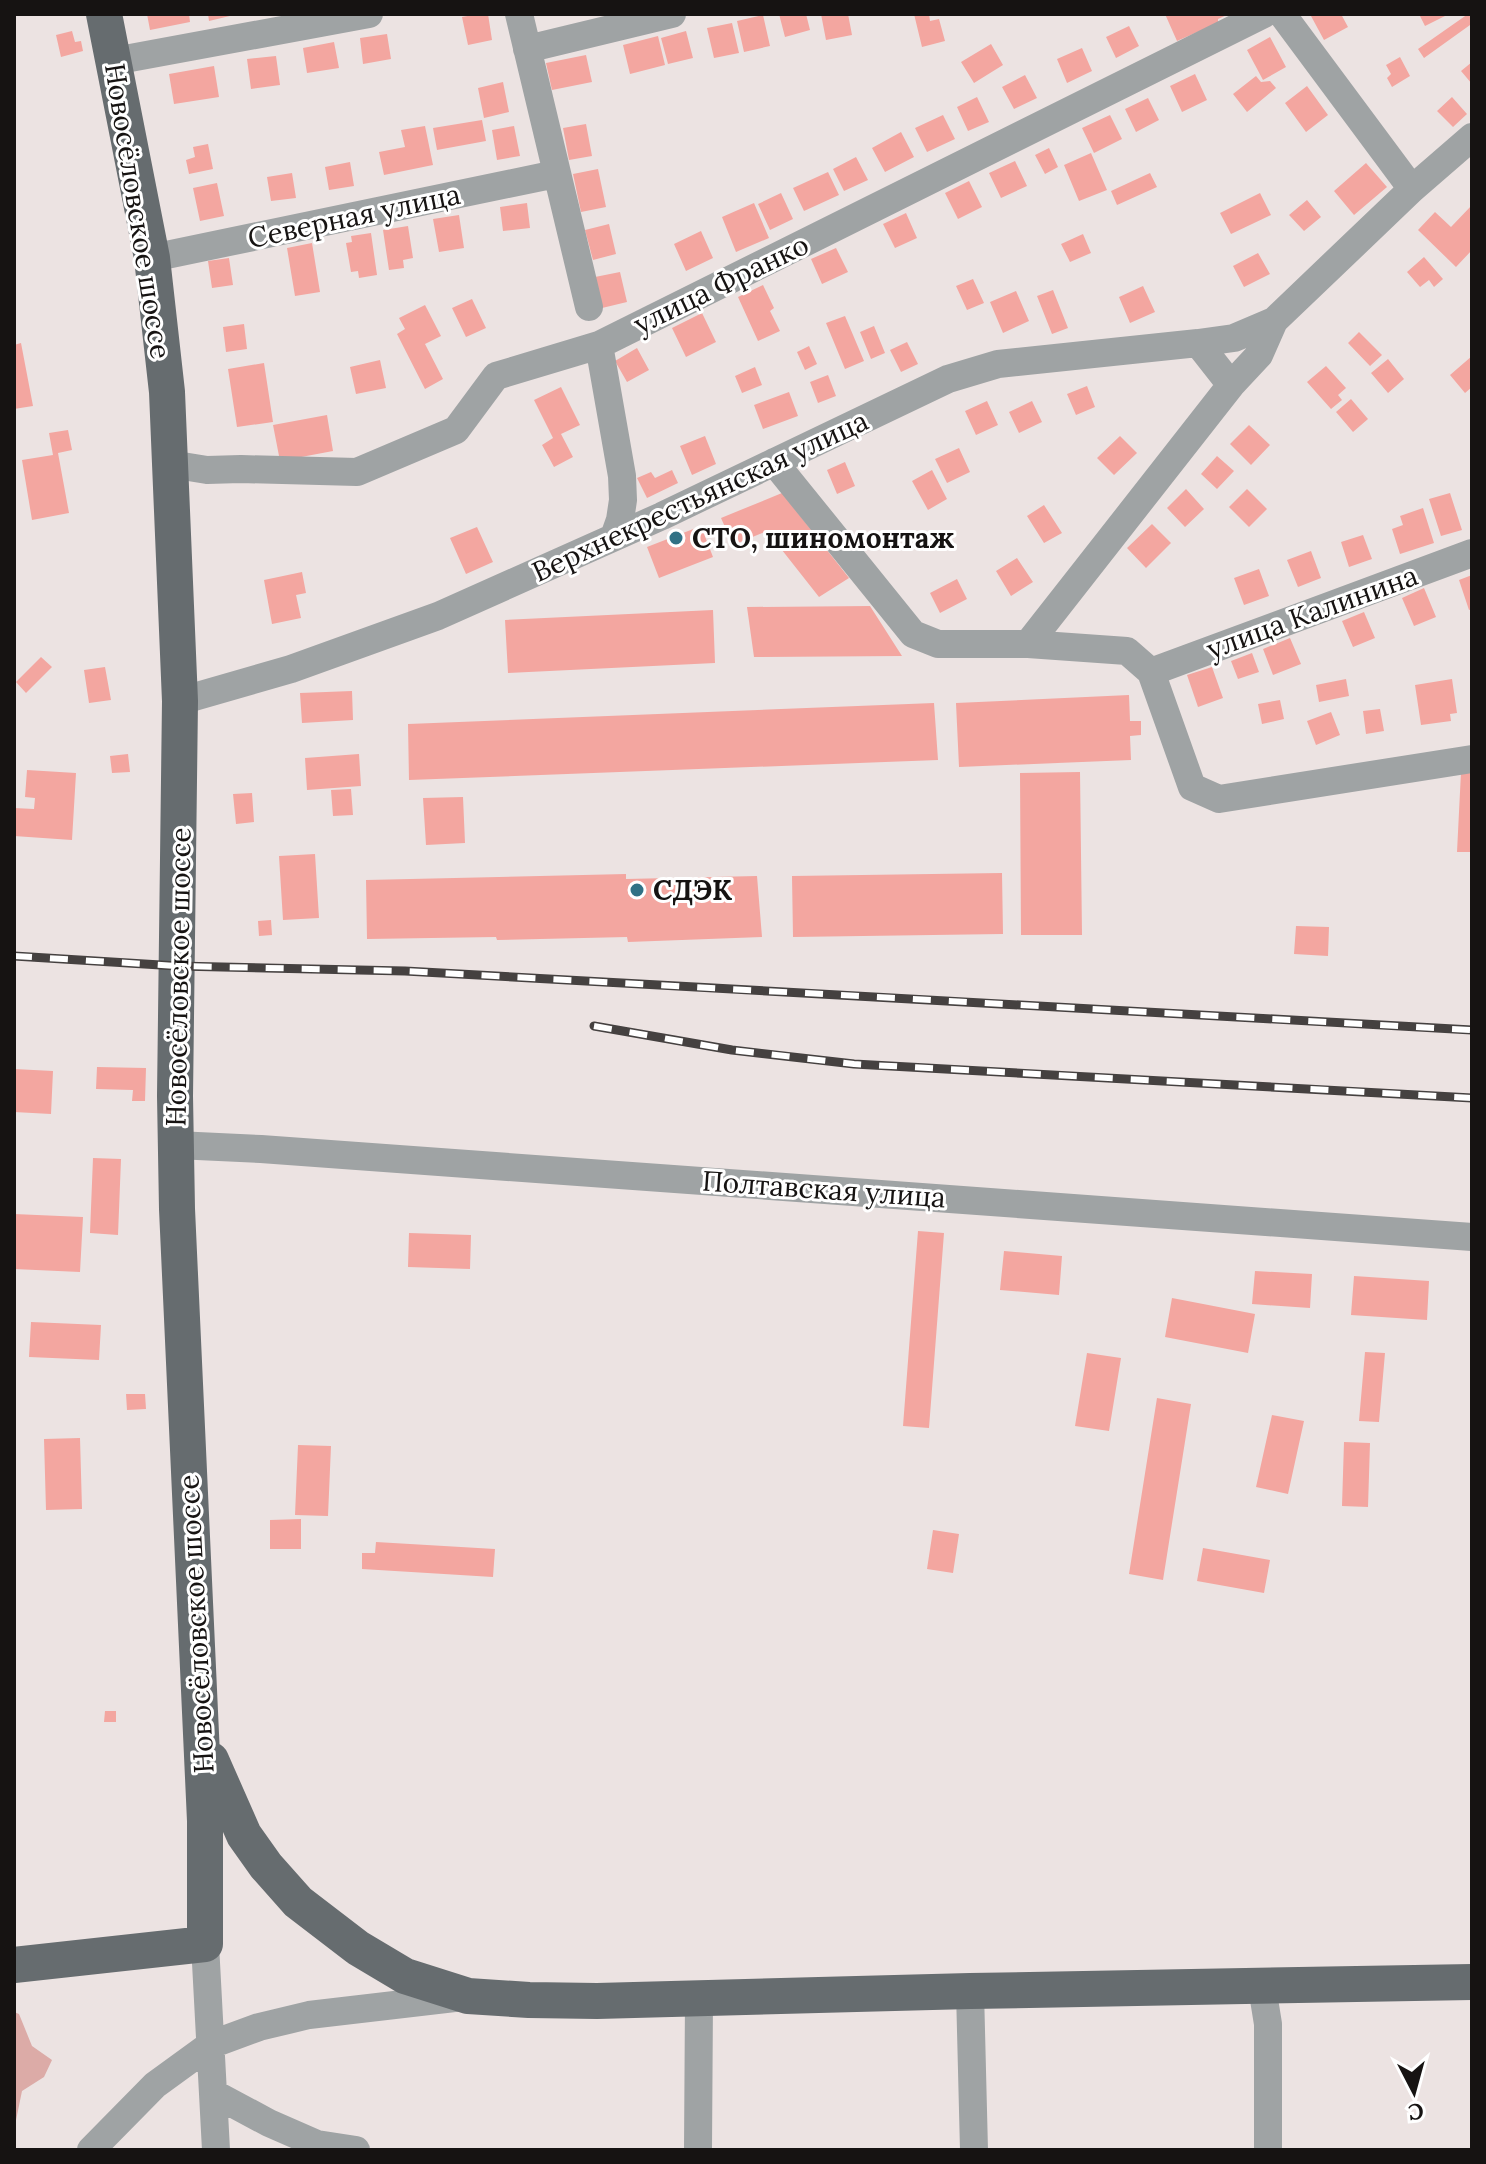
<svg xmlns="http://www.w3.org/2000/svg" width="1486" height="2164" font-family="Lora,serif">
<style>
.green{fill:#dcaba7}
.building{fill:#f3a6a0}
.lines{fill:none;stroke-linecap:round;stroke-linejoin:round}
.minor{stroke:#9fa3a4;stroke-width:28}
.major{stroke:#666c6f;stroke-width:36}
.rail-casing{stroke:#454140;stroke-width:9}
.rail{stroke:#fff;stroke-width:6;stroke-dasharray:18;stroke-linecap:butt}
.poi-dot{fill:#317185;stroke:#fff;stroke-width:3}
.labels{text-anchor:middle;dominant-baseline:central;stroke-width:6;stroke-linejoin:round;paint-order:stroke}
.street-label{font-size:28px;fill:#161312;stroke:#fff}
.poi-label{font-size:28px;font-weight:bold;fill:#161312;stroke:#fff;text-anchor:start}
</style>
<rect width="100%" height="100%" fill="#ece3e2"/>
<path class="green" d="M14,2012L19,2014L32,2046L52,2060L44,2077L22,2091L14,2130Z"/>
<path class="building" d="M147,14H189L190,22L150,30Z
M208,14H234V15L209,21Z
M478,14H488L492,40L468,45L462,17Z
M779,14H806L810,30L785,37Z
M821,14H848L852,35L826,40Z
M914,14H929L930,21L939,19L945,41L922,47Z
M1165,14H1229L1218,19V23L1177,41Z
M1314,14H1341L1348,27L1324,40L1311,16Z
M1419,14H1444L1445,16L1425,26Z
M1468,14H1472V28L1470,25L1424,58L1418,49Z
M763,15L770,46L744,52L737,21Z
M732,23L739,53L714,58L707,28Z
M1129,26L1139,46L1116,58L1106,37Z
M72,31L75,42L81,41L83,51L61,57L56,35Z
M686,31L693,58L668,64L661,38Z
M387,34L391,59L363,64L360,38Z
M658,36L665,65L630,74L623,45Z
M1270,37L1286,67L1263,80L1247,50Z
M334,42L339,68L307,73L303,48Z
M991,44L1003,65L974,83L961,62Z
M1082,48L1092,71L1067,83L1057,59Z
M586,55L592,82L552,90L546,63Z
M276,56L280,85L251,89L247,59Z
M1400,57L1410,76L1392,87L1387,78L1391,74L1386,65Z
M1472,62V84L1461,71Z
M214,66L219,97L174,104L169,74Z
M1195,74L1207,100L1182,112L1170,86Z
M1025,75L1037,98L1014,109L1002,87Z
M1256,76L1261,82L1270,81L1276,88L1247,112L1233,94Z
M503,82L509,112L484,118L478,88Z
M1307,86L1328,115L1306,132L1285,103Z
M977,97L989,122L968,131L957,107Z
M1452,97L1467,114L1453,127L1437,111Z
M1148,98L1159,120L1136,132L1125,109Z
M943,115L955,139L927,152L915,128Z
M1110,115L1122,139L1094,153L1082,128Z
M482,120L486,141L437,150L433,128Z
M586,124L592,156L569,160L563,128Z
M425,126L433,165L384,175L379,152L405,147L401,130Z
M514,126L520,156L497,160L492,130Z
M901,132L914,157L885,172L872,148Z
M208,144L213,169L189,174L186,160L195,157L193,147Z
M1049,148L1058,167L1045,174L1035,155Z
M1091,153L1107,190L1079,201L1064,165Z
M856,157L868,180L844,191L833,169Z
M1015,161L1027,186L1001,198L989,173Z
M350,162L354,186L329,190L325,167Z
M1366,163L1387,187L1354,215L1334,191Z
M598,169L606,207L581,212L573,174Z
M828,172L839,195L804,211L793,188Z
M292,173L296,198L271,201L267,177Z
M1150,173L1157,187L1117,205L1111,191Z
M969,181L982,207L958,219L945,193Z
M217,183L224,216L200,221L193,188Z
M781,193L793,219L770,230L758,204Z
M1260,193L1271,215L1231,234L1220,213Z
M1307,200L1321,217L1304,231L1289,215Z
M527,203L530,228L503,231L500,207Z
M754,203L769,238L736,252L722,217Z
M1472,205V250L1456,267L1418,230L1435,212L1451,227Z
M906,213L917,238L895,248L883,224Z
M459,215L464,248L439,252L433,219Z
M609,224L616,254L593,260L585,230Z
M408,226L413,258L403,260L404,268L389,270L383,230Z
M701,231L713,258L686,271L674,244Z
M371,233L377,275L359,278L358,271L351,272L346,243L352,242L351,236Z
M1083,234L1091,253L1070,262L1061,244Z
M312,243L320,292L295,296L287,248Z
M836,248L848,272L822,284L811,259Z
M1258,253L1270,274L1244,287L1233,266Z
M1424,257L1443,279L1434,287L1429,280L1420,287L1407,272Z
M229,258L233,285L212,288L208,261Z
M620,272L627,302L602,308L595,277Z
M973,279L984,303L967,310L956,286Z
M763,285L774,308L770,311L780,331L758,341L738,297Z
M1143,286L1155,312L1130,323L1119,297Z
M1053,290L1068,328L1052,334L1037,296Z
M1016,291L1029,321L1003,333L990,302Z
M472,299L486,328L466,337L452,308Z
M425,305L441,336L425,344L443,379L425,389L397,334L405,329L399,318Z
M702,313L716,342L686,357L672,328Z
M845,316L864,361L845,369L826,323Z
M244,324L247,349L226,352L223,327Z
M874,326L885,353L871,359L860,332Z
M1359,332L1382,355L1370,366L1348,343Z
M907,342L918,364L901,372L890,350Z
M21,343L33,406L14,409V345Z
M809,346L817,364L805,370L797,352Z
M637,348L649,370L627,382L615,361Z
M1472,356V387L1465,393L1450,375Z
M1388,359L1404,379L1388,393L1371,373Z
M380,360L386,388L356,394L350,367Z
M264,363L273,422L237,427L228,369Z
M1326,366L1346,388L1338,395L1342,400L1331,409L1307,382Z
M755,367L762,385L742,393L735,376Z
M828,375L836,396L818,403L810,382Z
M1087,386L1095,407L1076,415L1067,394Z
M561,387L580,425L561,434L573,457L554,467L542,445L553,438L534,400Z
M789,392L798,416L763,429L754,405Z
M1351,399L1368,419L1353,432L1336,412Z
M987,401L998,425L976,435L965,411Z
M1032,401L1042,422L1019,433L1009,412Z
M327,415L333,451L280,461L273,425Z
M1249,425L1270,445L1251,465L1230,444Z
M68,430L72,450L58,453L69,513L32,520L22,460L53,455L49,433Z
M705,436L716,464L692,475L680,446Z
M1120,436L1137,453L1114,475L1097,458Z
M959,448L970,472L947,483L935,459Z
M1217,456L1234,471L1217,489L1201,474Z
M845,462L855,486L837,494L827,470Z
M672,470L678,483L647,498L637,478L651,472L655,478Z
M932,470L947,499L928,510L912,481Z
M1186,489L1204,509L1185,527L1167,508Z
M1247,489L1267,509L1249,527L1229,507Z
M782,493L849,578L819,597L767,531L733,545L721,518Z
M1450,493L1462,530L1441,536L1429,499Z
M1044,505L1062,533L1044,543L1027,516Z
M1423,508L1434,543L1400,554L1392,529L1403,525L1400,516Z
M1152,524L1171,543L1146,568L1127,548Z
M701,526L713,557L659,578L647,547Z
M477,527L493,562L466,574L450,538Z
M1363,535L1372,559L1349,567L1341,542Z
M1311,551L1321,578L1298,587L1287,560Z
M1017,558L1033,582L1011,596L996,571Z
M1259,569L1269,596L1244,605L1234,578Z
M302,572L306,593L296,595L301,618L272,624L264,580Z
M1472,575V609L1469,610L1459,580Z
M957,579L967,599L940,613L930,593Z
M1424,588L1436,617L1414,626L1402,598Z
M870,606L902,656L754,657L747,607Z
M713,610L715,663L508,673L505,620Z
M1364,612L1375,638L1353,647L1342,621Z
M1290,638L1301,664L1273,675L1263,649Z
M1252,653L1259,672L1238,679L1231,661Z
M41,657L52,667L26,693L16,682Z
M105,667L111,700L89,703L84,670Z
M1212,667L1223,698L1198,707L1187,675Z
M1346,679L1349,696L1319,702L1316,685Z
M1452,679L1457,713L1450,714L1451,721L1421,725L1415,685Z
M352,691L353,720L302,723L300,693Z
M1129,695L1130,721H1141V735L1130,736L1131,760L959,767L956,703Z
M1280,700L1284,719L1262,724L1258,704Z
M934,703L938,760L409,780L408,724Z
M1380,709L1384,731L1366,734L1363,711Z
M1331,712L1340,735L1316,745L1307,721Z
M128,754L130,772L112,773L110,756Z
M359,754L361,786L307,790L305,758Z
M27,770L76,773L72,840L14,836V808L34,809L35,798L25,797Z
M1080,772L1082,935H1021L1020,773Z
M1461,772H1472V852H1457Z
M351,789L353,815L333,816L331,790Z
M252,793L254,822L236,824L233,794Z
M463,797L465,843L426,845L423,798Z
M315,854L319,918L283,920L279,856Z
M1002,873L1003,934L793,937L792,876Z
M626,874V879L757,876L762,937L628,942L627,937L497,940L496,937L367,939L366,880Z
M271,920L272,935L259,936L258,921Z
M1296,926L1329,927L1328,956L1294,954Z
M97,1067L146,1068L145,1101H132L133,1090L96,1089Z
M14,1069L53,1071L51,1114L14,1112Z
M93,1158L121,1159L118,1235L90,1233Z
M14,1214L83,1217L80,1272L14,1269Z
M918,1231L944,1233L929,1428L903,1426Z
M409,1233L471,1235L470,1269L408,1267Z
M1004,1251L1062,1256L1059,1295L1000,1290Z
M1255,1271L1312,1274L1310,1308L1252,1304Z
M1354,1276L1429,1281L1427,1320L1351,1315Z
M1172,1298L1255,1314L1248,1353L1165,1337Z
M31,1322L101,1325L99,1360L29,1357Z
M1365,1352L1385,1353L1379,1422L1359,1421Z
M1087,1353L1121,1358L1109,1431L1075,1426Z
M126,1394H145L146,1409L127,1410Z
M1157,1398L1191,1404L1163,1580L1129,1574Z
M1272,1415L1304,1421L1288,1494L1256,1487Z
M80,1438L82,1509L46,1510L44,1439Z
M1344,1442L1370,1443L1368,1507L1342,1506Z
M298,1445L331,1446L328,1516L295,1515Z
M301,1519V1549H270V1520Z
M933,1530L959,1534L953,1573L927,1569Z
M376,1542L495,1549L493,1577L362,1569V1553H375Z
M1203,1548L1270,1560L1264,1593L1197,1581Z
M105,1711H116V1722H104Z"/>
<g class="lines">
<path class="minor" d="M519,14L589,307
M1282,14L1412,189
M527,49L672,14
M114,61L369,14
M152,258L556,174
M1198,343L1231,385
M599,345L622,476L623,500L620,520L614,537
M774,462L913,634L938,644H1028L1127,651L1151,672L1192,787L1219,799L1472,759
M170,464L207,470L241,469L357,472L456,430L496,376L599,345L1264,14
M1028,644L1231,385L1259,355L1274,321
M1151,672L1472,553
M180,701L291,669L438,616L662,516L948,379L998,364L1198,343L1234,338L1274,321L1412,189L1472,137
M176,1145L261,1149L1472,1237
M205,1944L216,2150
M1262,1987L1268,2024V2150
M970,1991L974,2150
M213,2093L269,2123L317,2144L356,2150
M91,2150L155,2085L210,2045L259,2027L309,2015L463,1997
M698,2150L699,1999"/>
<path class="major" d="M211,1760L244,1835L266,1866L298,1902L358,1948L405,1976L468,1996L529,2000L597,2001L970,1991L1472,1982
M14,1965L205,1944V1821L177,1209L175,1096L180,701L167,392L152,258L104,14"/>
<defs>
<path id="rail" d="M14,956L177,966L405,971L1472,1030
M594,1026L732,1050L854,1064L1472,1098"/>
</defs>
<use href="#rail" class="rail-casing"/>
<use href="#rail" class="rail"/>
</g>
<g class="poi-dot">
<circle cx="676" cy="538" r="8"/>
<circle cx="637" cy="890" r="8"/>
</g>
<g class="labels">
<g class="street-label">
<text transform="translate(138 211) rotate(81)">Новосёловское шоссе</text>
<text transform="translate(354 216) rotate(-12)">Северная улица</text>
<text transform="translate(721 284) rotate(-26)">улица Франко</text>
<text transform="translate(700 496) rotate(-25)">Верхнекрестьянская улица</text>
<text transform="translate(1312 612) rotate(-20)">улица Калинина</text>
<text transform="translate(178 977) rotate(-89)">Новосёловское шоссе</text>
<text transform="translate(824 1189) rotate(4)">Полтавская улица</text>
<text transform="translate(196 1624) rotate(-93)">Новосёловское шоссе</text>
</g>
<g class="poi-label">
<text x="692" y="538">СТО, шиномонтаж</text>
<text x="653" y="890">СДЭК</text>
</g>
</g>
<rect width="1486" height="2164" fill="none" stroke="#161312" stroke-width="32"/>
<g transform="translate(1414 2092) rotate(174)" stroke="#ffffff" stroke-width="6" paint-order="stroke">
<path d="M0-6L14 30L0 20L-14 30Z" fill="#161312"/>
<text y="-12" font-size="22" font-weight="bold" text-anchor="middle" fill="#161312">С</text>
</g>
</svg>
